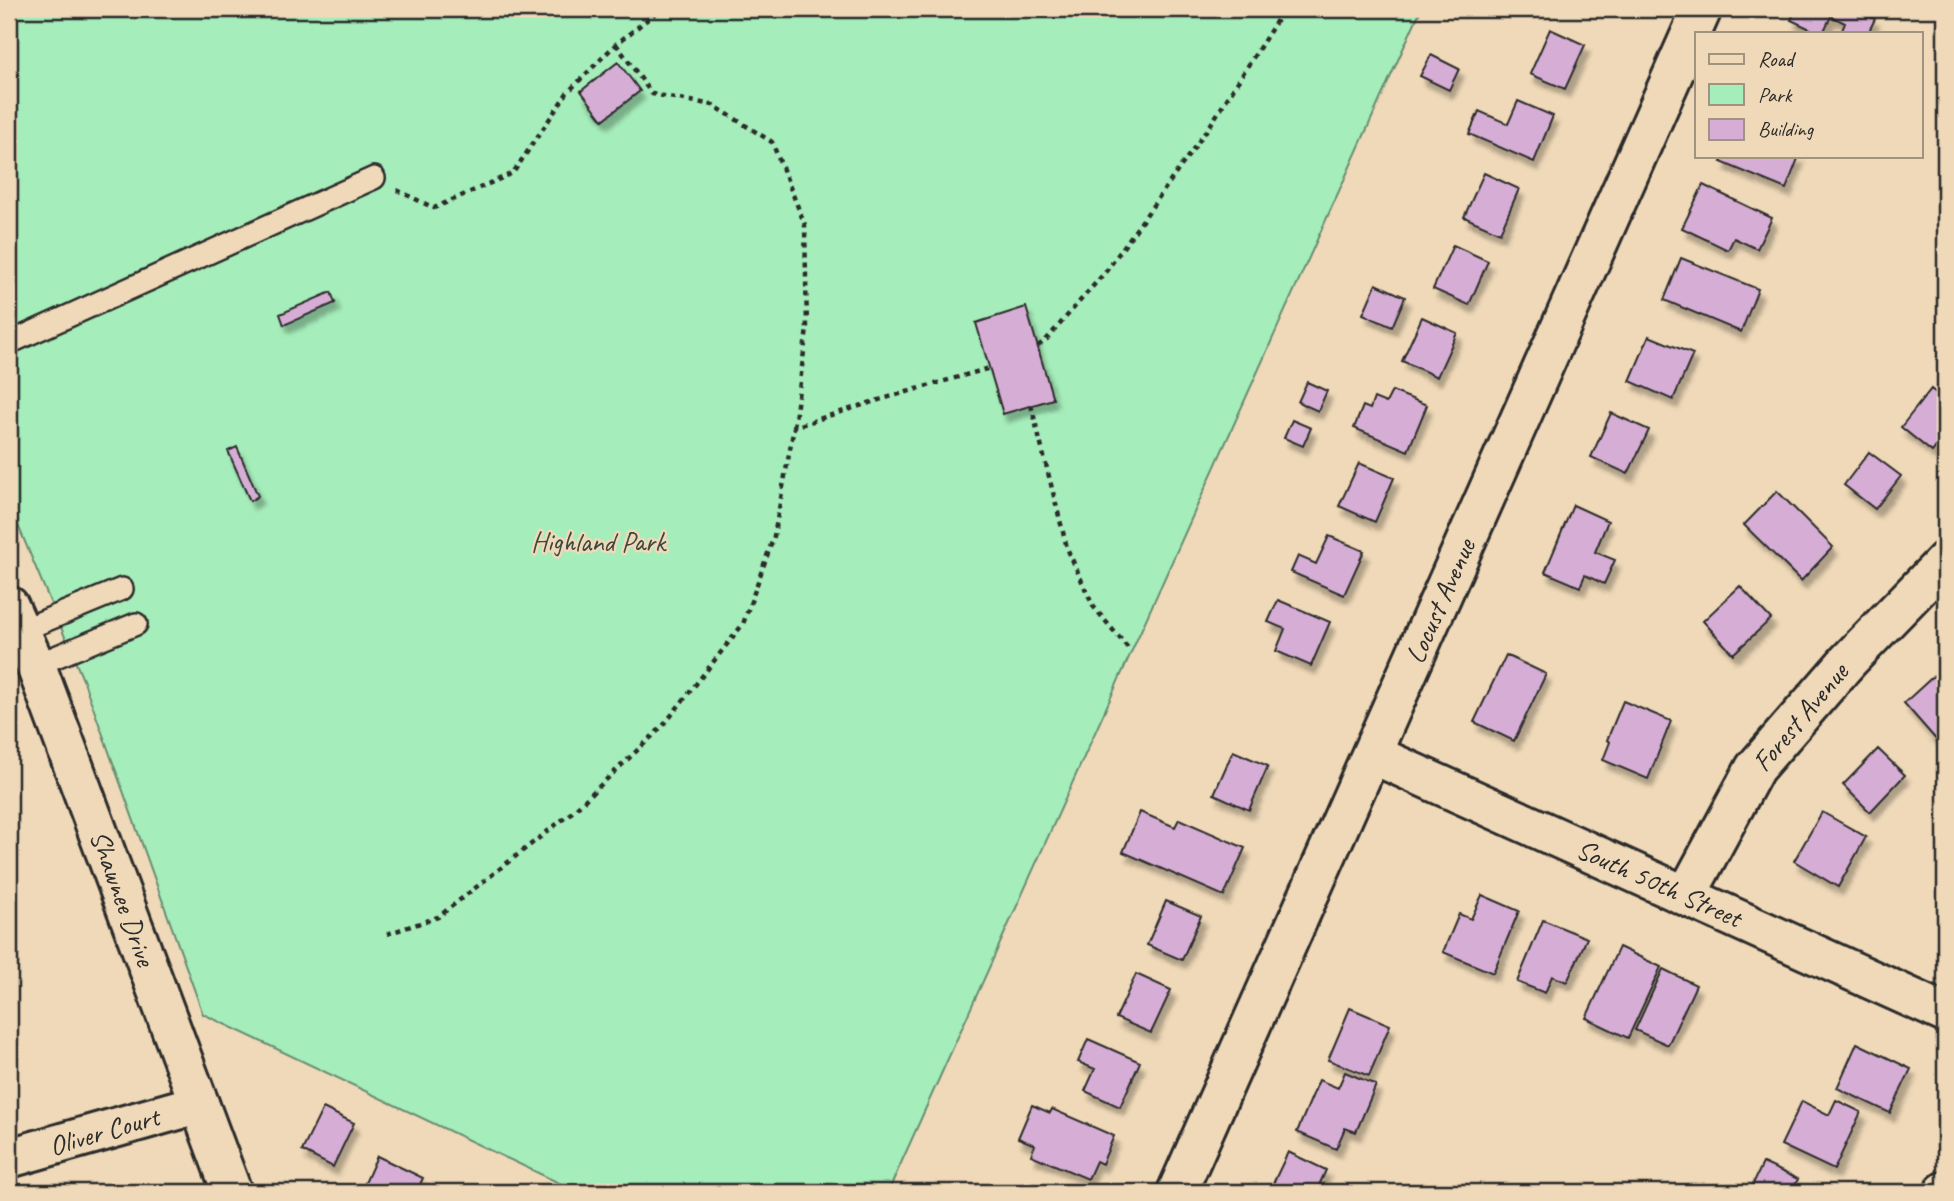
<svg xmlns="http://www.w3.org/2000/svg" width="1954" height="1201" font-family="Caveat,sans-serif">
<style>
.green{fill:#a5edba;stroke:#688c72;stroke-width:2}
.building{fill:#d6aed5;stroke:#2b2b2b;stroke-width:2;filter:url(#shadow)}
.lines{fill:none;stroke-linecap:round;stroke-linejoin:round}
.service-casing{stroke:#2b2b2b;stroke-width:26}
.minor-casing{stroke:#2b2b2b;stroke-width:44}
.secondary-casing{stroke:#2b2b2b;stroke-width:44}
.path{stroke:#2b2b2b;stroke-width:4.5;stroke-dasharray:5 5;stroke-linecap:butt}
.service{stroke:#efd9b8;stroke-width:21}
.minor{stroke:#efd9b8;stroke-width:38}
.secondary{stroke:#efd9b8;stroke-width:38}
.labels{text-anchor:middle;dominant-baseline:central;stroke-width:5;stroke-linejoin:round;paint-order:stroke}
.park-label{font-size:28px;fill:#3d4840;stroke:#efd9b8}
.street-label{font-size:28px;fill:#2b2b2b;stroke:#efd9b8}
</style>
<defs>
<filter id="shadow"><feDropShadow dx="4.5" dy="8" stdDeviation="2" flood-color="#0004"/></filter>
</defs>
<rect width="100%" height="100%" fill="#efd9b8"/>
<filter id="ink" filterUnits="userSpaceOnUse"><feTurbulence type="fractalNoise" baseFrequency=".0143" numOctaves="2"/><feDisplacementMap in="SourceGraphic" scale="14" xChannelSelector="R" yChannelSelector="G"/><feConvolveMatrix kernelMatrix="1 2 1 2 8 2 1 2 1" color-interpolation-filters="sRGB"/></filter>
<g filter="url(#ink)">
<path class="green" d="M9,9H1421L888,1192H578L203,1014L84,682L9,504Z"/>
<path class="building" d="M1796,9H1854L1875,19L1868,33H1841L1845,23L1831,16L1823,33H1819L1791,20Z
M1550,29L1585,45L1565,89L1530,74Z
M1431,55L1459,69L1449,90L1420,76Z
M618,62L640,91L603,120L581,91Z
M1518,101L1553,116L1534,162L1469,134L1479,111L1508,124Z
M1724,156H1799L1786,189L1721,162Z
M1484,173L1519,189L1500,233L1464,217Z
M1703,185L1772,218L1757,249L1734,238L1728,250L1682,228Z
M1453,245L1488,261L1469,305L1433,289Z
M1681,258L1758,289L1741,332L1664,300Z
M1376,284L1405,297L1392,327L1363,314Z
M331,292L335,303L284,325L280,314Z
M1026,307L1053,399L1003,414L976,323Z
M1422,317L1457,333L1437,377L1402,361Z
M1649,336L1693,354L1673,400L1630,381Z
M1307,382L1327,391L1318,411L1298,402Z
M1931,389L1945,400V435L1932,452L1901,427Z
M1392,391L1427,405L1408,451L1354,428L1363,406L1370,409L1374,398L1386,403Z
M1611,413L1649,430L1628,474L1591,457Z
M1292,420L1311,428L1303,446L1284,438Z
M237,447L258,496L250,501L228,451Z
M1869,452L1901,476L1875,509L1844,485Z
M1359,463L1394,478L1375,522L1339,506Z
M1777,491L1833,547L1801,581L1744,525Z
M1573,505L1608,521L1595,552L1615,560L1604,584L1585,575L1580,587L1545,572Z
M1329,536L1364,551L1344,595L1291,572L1298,556L1316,564Z
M1740,586L1771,619L1733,654L1703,621Z
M1278,600L1330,622L1311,666L1276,651L1285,629L1268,622Z
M1506,655L1546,674L1514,741L1474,722Z
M1938,672L1945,680V738L1939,743L1904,703Z
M1623,701L1671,721L1648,779L1603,760L1610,742L1607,740Z
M1878,749L1905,775L1870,812L1843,785Z
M1233,751L1268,766L1249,810L1214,794Z
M1140,812L1175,827L1179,819L1245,848L1224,896L1123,852Z
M1822,812L1866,837L1838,887L1794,861Z
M1482,895L1519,911L1493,973L1443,952L1459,914L1471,919Z
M1166,901L1201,916L1182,960L1147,945Z
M1543,920L1587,938L1567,982L1552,976L1545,993L1517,982Z
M1619,947L1661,967L1628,1038L1586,1018Z
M1663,969L1696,985L1668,1045L1635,1030Z
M1136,974L1171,990L1151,1033L1116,1018Z
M1350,1008L1390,1025L1369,1076L1328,1060Z
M1088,1039L1140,1062L1120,1107L1085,1091L1095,1069L1078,1062Z
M1857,1043L1911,1069L1890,1113L1837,1088Z
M1345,1072L1376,1085L1356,1132L1345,1128L1336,1149L1297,1132L1319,1080L1338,1088Z
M1836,1100L1861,1112L1834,1170L1781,1145L1802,1101L1829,1115Z
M1032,1105L1050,1113L1052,1109L1114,1136L1102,1164L1096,1161L1088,1179L1031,1155L1035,1145L1018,1138Z
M323,1108L354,1123L333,1167L302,1151Z
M1288,1152L1326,1170L1316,1192H1269Z
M377,1156L423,1178L417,1191L420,1192H361Z
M1763,1163L1798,1179L1792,1192H1749Z"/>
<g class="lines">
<defs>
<path id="service" d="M9,343L374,178
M20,631L122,589
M36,665L136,624"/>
<path id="minor" d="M1372,754L1945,1013
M1686,896L1755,768L1848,661L1945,561
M9,1158L199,1104
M1177,1192L1702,9
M1944,1192L1945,1191"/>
<path id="secondary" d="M9,606L38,671L232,1192"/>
</defs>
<use href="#service" class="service-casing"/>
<use href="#minor" class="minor-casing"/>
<use href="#secondary" class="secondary-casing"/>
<path class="path" d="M616,44L652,94L713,105L772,142L805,225L807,329L794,427
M397,190L434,208L513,173L567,93L616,44L661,9
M1038,346L1046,340L1107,270L1211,124L1284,9
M1031,405L1067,548L1093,606L1128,648
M387,934L438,917L571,813L663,726L743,624L774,536L794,427L872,402L990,368"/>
<use href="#service" class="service"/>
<use href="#minor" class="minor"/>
<use href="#secondary" class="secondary"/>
</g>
</g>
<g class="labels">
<g class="park-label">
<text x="598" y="541">Highland Park</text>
</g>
<g class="street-label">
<text transform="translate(1440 601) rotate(-66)">Locust Avenue</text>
<text transform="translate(1800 717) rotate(-50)">Forest Avenue</text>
<text transform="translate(1659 883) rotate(24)">South 50th Street</text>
<text transform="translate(123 898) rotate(70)">Shawnee Drive</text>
<text transform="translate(104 1131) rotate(-16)">Oliver Court</text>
</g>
</g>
<rect width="1954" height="1201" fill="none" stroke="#efd9b8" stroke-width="35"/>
<rect x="18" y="18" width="1919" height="1166" fill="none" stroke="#2b2b2b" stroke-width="2.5" filter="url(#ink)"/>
<rect x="1695" y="32" width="228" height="126" fill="#efd9b8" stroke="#a19380" stroke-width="2"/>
<rect x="1709" y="54" width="35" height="10" fill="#efd9b8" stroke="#a19380" stroke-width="2"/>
<text x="1758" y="66" font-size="21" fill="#2b2b2b">Road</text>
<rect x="1709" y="84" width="35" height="21" fill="#a5edba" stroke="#a19380" stroke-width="2"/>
<text x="1758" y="102" font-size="21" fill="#2b2b2b">Park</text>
<rect x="1709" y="119" width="35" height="21" fill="#d6aed5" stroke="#a19380" stroke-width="2"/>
<text x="1758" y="136" font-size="21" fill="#2b2b2b">Building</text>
</svg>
